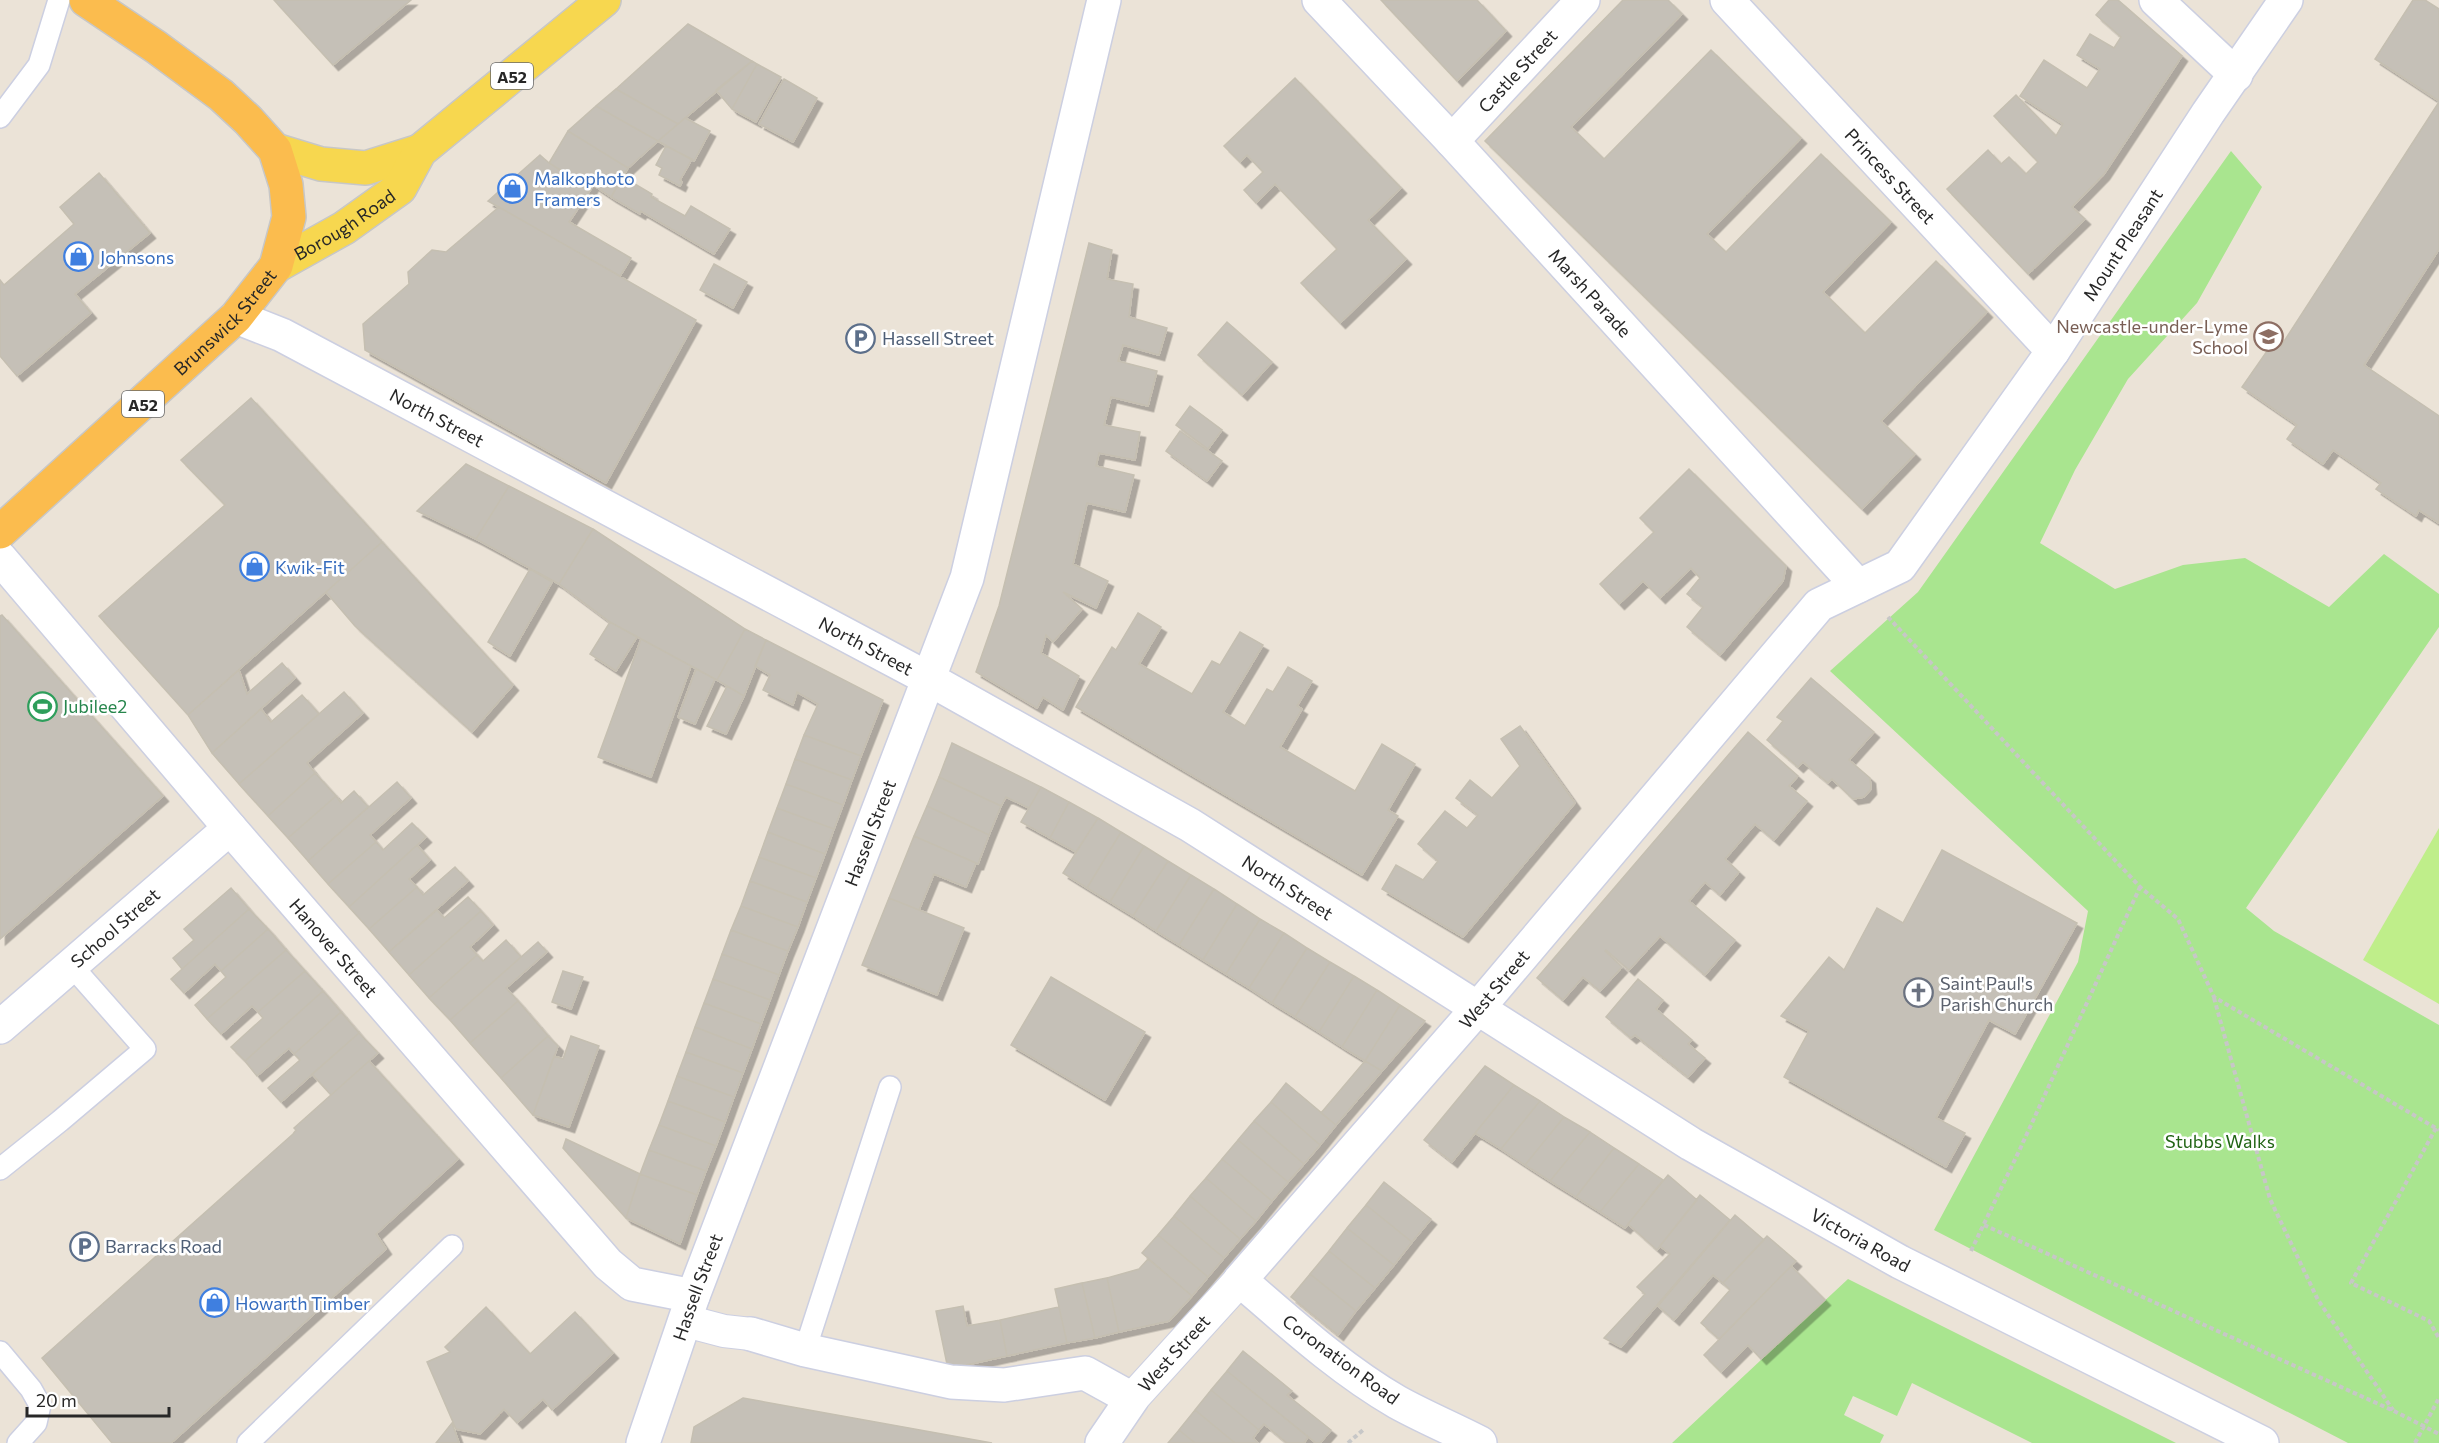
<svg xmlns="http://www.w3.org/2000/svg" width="2439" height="1443" font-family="Commissioner,sans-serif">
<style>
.green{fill:#a9e58f}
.pitch{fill:#bfee8a}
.building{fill:#c5c0b7;stroke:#c5bfb1;stroke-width:1.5;filter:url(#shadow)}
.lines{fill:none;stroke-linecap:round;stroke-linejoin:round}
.service-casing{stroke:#cccfe1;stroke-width:24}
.pedestrian-casing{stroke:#cccfe1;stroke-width:34}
.minor-casing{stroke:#cccfe1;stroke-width:36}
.tertiary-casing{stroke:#cccfe1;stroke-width:36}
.primary-casing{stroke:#c7c7c7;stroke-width:36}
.trunk-casing{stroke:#c7c7c7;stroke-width:36}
.path{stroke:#c7c7c7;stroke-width:4;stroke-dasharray:4.5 3;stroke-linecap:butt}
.service{stroke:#fff;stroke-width:21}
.pedestrian{stroke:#fff;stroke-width:32}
.minor{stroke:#fff;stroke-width:33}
.tertiary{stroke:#fff;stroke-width:33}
.primary{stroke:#f7d74f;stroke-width:33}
.trunk{stroke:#fbbc4e;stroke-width:33}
.labels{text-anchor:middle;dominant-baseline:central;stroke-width:5;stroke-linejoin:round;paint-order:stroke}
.shield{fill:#fff;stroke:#686868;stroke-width:1.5}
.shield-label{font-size:16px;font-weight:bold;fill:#272727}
.street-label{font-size:18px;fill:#272727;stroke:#fff}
.shop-label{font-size:18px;fill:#366cbe;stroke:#fff;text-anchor:start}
.education-label{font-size:18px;fill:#785e54;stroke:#fff;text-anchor:end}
.service-label{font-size:18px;fill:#4e5e75;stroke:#fff;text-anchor:start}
.leisure-label{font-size:18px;fill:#27864d;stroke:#fff;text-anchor:start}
.worship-label{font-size:18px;fill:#5b616d;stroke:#fff;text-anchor:start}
.park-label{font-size:18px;fill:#226515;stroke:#fff}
</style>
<defs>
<filter id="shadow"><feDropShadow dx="5.5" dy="5.5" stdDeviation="0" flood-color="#0004"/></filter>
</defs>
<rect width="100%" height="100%" fill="#ebe3d7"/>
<path class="green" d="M2231,151L2262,187L2197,303L2128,379L2075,470L2040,543L2115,589L2183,565L2245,558L2329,607L2384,554L2439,594V627L2246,908L2274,931L2439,1025V1443H2348L1934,1230L2078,962L2088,911L1830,671L1918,592Z
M1848,1279L2176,1443H2032L1912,1383L1897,1416L1853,1396L1844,1415L1884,1435L1880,1443H1672Z"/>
<path class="pitch" d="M2439,828V1004L2363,960Z"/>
<path class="building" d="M274,0H411L333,65Z
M1381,0H1477L1506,31L1457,81Z
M1623,0H1668L1682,14L1571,127L1604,159L1711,50L1801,138L1707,234L1726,252L1821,154L1891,222L1823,292L1865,333L1936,261L1987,312L1881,421L1915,454L1862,509L1485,141Z
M2109,0H2118L2182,56L2104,174L2072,207L2085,219L2028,274L1947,189L1988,150L2001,164L2009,157L2026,174L2038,162L1994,116L2016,95L2056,136L2063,124L2020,96L2044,60L2087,88L2100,69L2077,55L2090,34L2114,48L2121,37L2096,15Z
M2413,0H2425L2439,9V101L2375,59Z
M688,24L752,61L678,124L616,89Z
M752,61L757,64L732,109L716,90Z
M757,64L781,77L756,122L732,109Z
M1295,78L1401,188L1368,220L1406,259L1340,323L1301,283L1337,249L1275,184L1256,203L1244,190L1263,172L1247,155L1240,162L1224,146Z
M784,79L817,98L793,142L759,124Z
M616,89L678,124L658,141L596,106Z
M2439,102V249L2364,365L2439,416V523L2419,510L2416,516L2376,489L2381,483L2333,450L2323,464L2287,439L2297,425L2242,387L2274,341L2281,346Z
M596,106L658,141L628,168L568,131Z
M685,118L710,131L694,161L658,141Z
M568,131L628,168L611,197L593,185L591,189L549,163Z
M666,146L692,159L680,180L682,182L680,186L659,175L662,168L656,165Z
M540,155L549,163L591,189L569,222L631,258L620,276L488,201Z
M99,173L150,233L75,294L91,313L17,376L0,356V280L4,285L74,224L60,207Z
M623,177L652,194L651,197L685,216L691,206L730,229L714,254L641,211L640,214L611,197Z
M499,207L696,320L606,483L365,350L363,324L409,284L408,272L432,250L446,252Z
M1089,243L1112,250L1107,279L1133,284L1129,317L1167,328L1159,355L1123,345L1118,361L1157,371L1148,406L1111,397L1104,425L1140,432L1135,460L1099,453L1096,466L1134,475L1125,512L1087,503L1073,564L1108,581L1096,608L1063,592L1082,609L1053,642L1046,635L1041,653L1079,676L1063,710L1043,697L1037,708L976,672L999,606Z
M714,264L747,282L733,308L700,290Z
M1227,322L1272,362L1242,395L1198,355Z
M251,398L382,542L188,715L99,616L225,505L181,460Z
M1190,406L1222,430L1208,449L1176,425Z
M1180,431L1222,461L1207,481L1166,451Z
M466,464L509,486L476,539L417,511Z
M1689,469L1786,566L1783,581L1720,655L1687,627L1703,607L1687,594L1700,578L1691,568L1660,598L1643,581L1619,604L1600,584L1654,532L1640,518Z
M509,486L593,529L559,584L476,539Z
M593,529L745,629L717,680L610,622L559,584Z
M382,542L513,685L472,732L355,626L326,592Z
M530,569L552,582L510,656L488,642Z
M1138,613L1161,627L1139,664L1192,694L1212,661L1220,665L1240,632L1263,645L1223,712L1245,726L1267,689L1273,692L1288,667L1312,681L1297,706L1302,709L1280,747L1355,791L1382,744L1415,764L1388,810L1398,816L1362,875L1076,707L1112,647L1116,650Z
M2,615L163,796L0,939V616Z
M610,622L637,637L616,671L590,654Z
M745,629L766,640L744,696L717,680Z
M641,639L691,666L651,777L598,757Z
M766,640L883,700L861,756L804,735L818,704L797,692L793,705L763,690L770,675L755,666Z
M282,663L295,678L212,753L188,715L239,670L247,694Z
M696,669L715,679L695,724L678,717Z
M1811,678L1874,732L1849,760L1870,778L1871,789L1864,797L1853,799L1832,779L1828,783L1803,762L1798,767L1767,740L1783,721L1777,717Z
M727,686L744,696L726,734L707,726Z
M344,692L363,713L307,763L315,773L268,816L239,784Z
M302,695L319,714L239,784L212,753L261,709L271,722Z
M1520,726L1575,803L1463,937L1382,889L1396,865L1423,880L1438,861L1418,844L1445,811L1467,828L1478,815L1456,798L1470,780L1492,798L1520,766L1501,739Z
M1748,732L1798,776L1789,786L1807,801L1774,840L1755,824L1725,859L1739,872L1720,895L1705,882L1689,901L1735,940L1705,975L1660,936L1629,970L1606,950L1605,951L1622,967L1600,991L1583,977L1563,1000L1537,978Z
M804,735L861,756L852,780L795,759Z
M952,743L1041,787L1029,808L1006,797L1001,806L939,777Z
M795,759L852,780L843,805L786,784Z
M315,773L336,796L288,838L268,816Z
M939,777L1001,806L989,835L927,806Z
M397,782L411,798L370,835L376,842L328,884L308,861Z
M786,784L843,805L834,829L777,808Z
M1041,787L1069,802L1050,838L1021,822Z
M354,791L368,807L308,861L288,838L336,796L341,803Z
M1069,802L1098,818L1076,852L1050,838Z
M927,806L989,835L978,864L914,836Z
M777,808L834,829L825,854L768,832Z
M1098,818L1121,832L1087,888L1063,873Z
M412,823L426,837L349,907L328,884L376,842L383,850Z
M768,832L825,854L816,878L759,857Z
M1121,832L1144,846L1110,902L1087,888Z
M914,836L976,863L966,887L934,874L919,910L889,898Z
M417,845L430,860L409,879L417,887L369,929L349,907Z
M1144,846L1168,861L1133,916L1110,902Z
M1942,850L2077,923L2015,1034L1989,1020L1936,1118L1965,1133L1946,1167L1784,1077L1809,1031L1781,1016L1829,957L1844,970L1877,908L1903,923Z
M759,857L816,878L807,902L750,881Z
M1168,861L1191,875L1156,931L1133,916Z
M455,867L468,881L389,952L369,929L417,887L423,895Z
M1191,875L1214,889L1179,945L1156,931Z
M750,881L807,902L798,927L741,906Z
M231,888L249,909L182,969L173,958L194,940L184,929Z
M1214,889L1237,904L1203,960L1179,945Z
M468,897L481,911L409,975L389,952L437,910L444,918Z
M889,898L964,928L937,995L862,965Z
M1237,904L1260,919L1226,974L1203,960Z
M741,906L798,927L788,951L731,930Z
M249,909L268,929L221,971L215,964L184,993L171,979Z
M481,911L493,925L470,947L477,955L429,998L409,975Z
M1260,919L1284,933L1249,988L1226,974Z
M268,929L286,950L207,1019L195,1005L226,977L221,971Z
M731,930L788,951L779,975L722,954Z
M1284,933L1307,948L1272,1003L1249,988Z
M506,940L521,957L450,1020L429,998L477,955L483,961Z
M538,942L547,952L506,988L518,1001L470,1043L450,1020Z
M1307,948L1330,962L1295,1017L1272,1003Z
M286,950L305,971L258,1012L252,1006L221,1034L207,1019Z
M722,954L779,975L770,1000L713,979Z
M1330,962L1354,976L1319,1032L1295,1017Z
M305,971L323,991L245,1061L231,1047L263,1018L258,1012Z
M563,971L583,977L571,1009L552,1002Z
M1354,976L1377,990L1342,1047L1319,1032Z
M1051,977L1145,1032L1105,1100L1011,1045Z
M713,979L770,1000L761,1024L704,1003Z
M1638,979L1663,1000L1656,1009L1692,1040L1688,1044L1705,1058L1688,1077L1635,1035L1631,1038L1606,1017Z
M1377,990L1400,1005L1365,1061L1342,1047Z
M323,991L341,1012L294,1054L289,1048L257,1076L245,1061Z
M518,1001L548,1036L501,1078L470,1043Z
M704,1003L761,1024L752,1049L695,1027Z
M1400,1005L1425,1021L1382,1071L1365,1061Z
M341,1012L359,1033L281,1102L268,1088L300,1060L294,1054Z
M695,1027L752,1049L743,1073L686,1052Z
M359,1033L378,1053L331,1095L312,1074Z
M548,1036L558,1046L533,1115L501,1078Z
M571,1036L599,1046L569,1127L533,1115L554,1056L563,1059Z
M686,1052L743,1073L734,1097L677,1076Z
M369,1061L458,1159L376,1234L386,1249L171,1443H112L42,1358L293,1134L296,1130L294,1128Z
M1365,1061L1382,1071L1336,1125L1321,1113Z
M1485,1066L1514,1085L1452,1162L1424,1140Z
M677,1076L734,1097L725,1122L668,1101Z
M1286,1083L1336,1125L1320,1145L1271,1102Z
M1514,1085L1540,1101L1501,1149L1475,1133Z
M668,1101L725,1122L716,1146L659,1125Z
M1540,1101L1564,1117L1525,1165L1501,1149Z
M1271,1102L1320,1145L1304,1164L1254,1121Z
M1564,1117L1590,1132L1550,1181L1525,1165Z
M1254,1121L1304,1164L1288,1182L1238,1140Z
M659,1125L716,1146L706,1171L649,1150Z
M1590,1132L1614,1148L1576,1197L1550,1181Z
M566,1139L640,1174L626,1218L563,1148Z
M1238,1140L1288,1182L1272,1201L1222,1159Z
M1614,1148L1639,1164L1600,1212L1576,1197Z
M649,1150L706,1171L697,1195L640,1174Z
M1222,1159L1272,1201L1256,1221L1206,1178Z
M1639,1164L1663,1180L1625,1228L1600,1212Z
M640,1174L697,1195L680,1244L626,1218Z
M1668,1175L1697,1200L1657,1250L1628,1224Z
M1206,1178L1256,1221L1240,1239L1190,1196Z
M1384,1182L1431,1219L1412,1242L1366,1205Z
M1700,1195L1730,1220L1621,1347L1604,1338L1645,1294L1637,1287L1670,1254L1660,1246Z
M1190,1196L1240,1239L1224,1258L1174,1216Z
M1366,1205L1412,1242L1394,1265L1347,1228Z
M1735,1215L1764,1240L1723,1283L1713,1275L1674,1320L1658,1306Z
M1174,1216L1224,1258L1208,1277L1158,1235Z
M1347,1228L1394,1265L1375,1288L1329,1251Z
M1158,1235L1208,1277L1192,1296L1142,1253Z
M1767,1236L1796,1261L1719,1339L1701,1323L1730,1290L1723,1283Z
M1329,1251L1375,1288L1356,1311L1310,1274Z
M1148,1259L1192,1296L1169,1321L1119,1332L1107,1278L1139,1269Z
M1791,1266L1825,1300L1761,1359L1748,1345L1721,1372L1704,1355Z
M1310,1274L1356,1311L1338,1335L1291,1297Z
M1107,1278L1119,1332L1095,1338L1082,1283Z
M1082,1283L1095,1338L1067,1343L1055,1289Z
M963,1306L967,1326L1000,1320L1007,1356L948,1369L936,1311Z
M486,1307L530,1354L575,1312L613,1353L552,1410L543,1399L517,1423L504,1409L480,1434L456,1429L427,1362L450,1352L445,1347Z
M1059,1307L1067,1343L1007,1356L1000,1320Z
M1243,1351L1292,1391L1287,1395L1331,1430L1320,1443H1316L1227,1371Z
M1227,1371L1308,1437L1304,1443H1287L1264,1424L1259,1430L1211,1390Z
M1211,1390L1259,1430L1253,1438L1258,1443H1235L1195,1410Z
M743,1398L992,1443H691L694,1427Z
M1195,1410L1235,1443H1195L1179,1430Z
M452,1423L459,1443H436Z
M1179,1430L1195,1443H1168Z"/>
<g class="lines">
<defs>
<path id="service" d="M0,117L39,65L59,0
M0,1169L60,1121L145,1049L71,965
M805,1350L890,1087
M0,1352L31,1389L40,1405L36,1423L18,1443
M248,1443L452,1246"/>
<g id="pedestrian">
<path d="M686,1321L724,1331L751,1334"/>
<path id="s1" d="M1132,1399L1240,1280"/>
</g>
<g id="minor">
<path id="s2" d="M1319,0L1452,141L1858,586"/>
<path id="s3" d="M1727,0L2053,351"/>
<path d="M2156,0L2236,75"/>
<path id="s4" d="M1452,141L1583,0"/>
<path id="s5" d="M236,317L282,335L929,679L1190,825L1691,1144L1900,1262L2262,1443"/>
<path id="s6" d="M0,558L230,828L608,1264L632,1284L693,1296"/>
<path id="s7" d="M0,1027L230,828"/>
<path d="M751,1334L805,1350L951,1382L1004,1385L1085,1373L1132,1399L1102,1443"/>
<path id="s8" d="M1480,1443C1453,1429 1424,1417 1397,1402C1340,1369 1290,1323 1240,1280L1478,1008L1819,605L1900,566L2053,351L2208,113L2286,0"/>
</g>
<g id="tertiary">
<path id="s9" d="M643,1443L693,1296L967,578L1104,0"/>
</g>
<g id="primary">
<path d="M275,150L321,164L366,168L420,151"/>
<path id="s10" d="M276,266L344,228L400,188L420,151L604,0"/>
</g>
<g id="trunk">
<path id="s11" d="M0,532L236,317L276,266L289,217L286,185L275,150L248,120L221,95L156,47L86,0"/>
</g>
</defs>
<use href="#service" class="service-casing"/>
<use href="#pedestrian" class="pedestrian-casing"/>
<use href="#minor" class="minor-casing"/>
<use href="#tertiary" class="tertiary-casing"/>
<use href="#primary" class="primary-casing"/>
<use href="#trunk" class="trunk-casing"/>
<path class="path" d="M1888,617L2140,887L2178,919L2214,997L2439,1130
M2214,998L2270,1199L2318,1300L2393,1410
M2436,1128L2351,1283L2429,1321L2439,1338
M1984,1225L2394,1411L2439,1434
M1971,1251L2020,1149L2140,887
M1348,1443L1363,1430
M2415,1443L2439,1398"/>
<use href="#service" class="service"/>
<use href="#pedestrian" class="pedestrian"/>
<use href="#minor" class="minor"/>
<use href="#tertiary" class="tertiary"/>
<use href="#primary" class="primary"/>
<use href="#trunk" class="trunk"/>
</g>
<defs>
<symbol id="shop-ring" viewBox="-11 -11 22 22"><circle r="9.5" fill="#fff" stroke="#3f7fe0" stroke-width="1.5"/><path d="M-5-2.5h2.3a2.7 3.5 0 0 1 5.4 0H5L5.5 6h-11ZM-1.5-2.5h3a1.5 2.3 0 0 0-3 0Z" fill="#3f7fe0"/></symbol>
<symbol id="school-ring" viewBox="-11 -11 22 22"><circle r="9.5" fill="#fff" stroke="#8d6e63" stroke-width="1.5"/><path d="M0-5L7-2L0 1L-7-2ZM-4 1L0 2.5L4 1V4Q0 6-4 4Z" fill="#8d6e63"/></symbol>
<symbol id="parking-ring" viewBox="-11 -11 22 22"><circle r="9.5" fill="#fff" stroke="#5c6f8a" stroke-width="1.5"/><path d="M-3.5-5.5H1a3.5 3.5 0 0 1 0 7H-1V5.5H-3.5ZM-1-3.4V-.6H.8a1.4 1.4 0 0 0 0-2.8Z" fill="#5c6f8a"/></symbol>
<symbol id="stadium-ring" viewBox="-11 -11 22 22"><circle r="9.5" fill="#fff" stroke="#2e9e5b" stroke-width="1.5"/><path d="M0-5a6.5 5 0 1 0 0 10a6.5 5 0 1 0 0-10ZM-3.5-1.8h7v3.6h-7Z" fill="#2e9e5b"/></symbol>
<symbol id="church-ring" viewBox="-11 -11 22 22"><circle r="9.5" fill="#fff" stroke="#6b7280" stroke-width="1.5"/><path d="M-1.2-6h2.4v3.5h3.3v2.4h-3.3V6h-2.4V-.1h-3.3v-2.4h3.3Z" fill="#6b7280"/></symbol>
</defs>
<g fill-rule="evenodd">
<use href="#shop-ring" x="496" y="172" width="33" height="33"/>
<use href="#shop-ring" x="62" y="240" width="33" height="33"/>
<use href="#school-ring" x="2252" y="320" width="33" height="33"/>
<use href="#parking-ring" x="844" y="322" width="33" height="33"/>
<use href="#shop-ring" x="238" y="550" width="33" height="33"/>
<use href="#stadium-ring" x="26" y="690" width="33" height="33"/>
<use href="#church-ring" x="1902" y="976" width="33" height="33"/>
<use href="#parking-ring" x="68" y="1230" width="33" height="33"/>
<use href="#shop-ring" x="198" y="1286" width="33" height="33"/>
</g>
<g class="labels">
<g class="shield">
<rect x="491" y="63" width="42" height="26" rx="4.5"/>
<rect x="122" y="391" width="42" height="26" rx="4.5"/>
</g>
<g class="shield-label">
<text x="512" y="76">A52</text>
<text x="143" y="404">A52</text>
</g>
<g class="street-label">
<text stroke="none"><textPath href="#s4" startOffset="96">Castle Street</textPath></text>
<text stroke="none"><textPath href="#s3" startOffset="240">Princess Street</textPath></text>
<text stroke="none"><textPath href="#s10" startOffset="80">Borough Road</textPath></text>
<text stroke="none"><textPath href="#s8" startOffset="1662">Mount Pleasant</textPath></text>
<text stroke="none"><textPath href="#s2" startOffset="399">Marsh Parade</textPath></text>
<text stroke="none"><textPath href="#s11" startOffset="308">Brunswick Street</textPath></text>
<text stroke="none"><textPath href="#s5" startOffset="225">North Street</textPath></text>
<text stroke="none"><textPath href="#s5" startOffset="711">North Street</textPath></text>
<text stroke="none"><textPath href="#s9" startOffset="651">Hassell Street</textPath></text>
<text stroke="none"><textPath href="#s5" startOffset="1197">North Street</textPath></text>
<text stroke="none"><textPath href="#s7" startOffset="152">School Street</textPath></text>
<text stroke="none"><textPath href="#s6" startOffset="513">Hanover Street</textPath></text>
<text stroke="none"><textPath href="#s8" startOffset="678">West Street</textPath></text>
<text stroke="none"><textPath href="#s5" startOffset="1870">Victoria Road</textPath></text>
<text stroke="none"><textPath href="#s9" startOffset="165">Hassell Street</textPath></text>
<text stroke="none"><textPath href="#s1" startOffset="62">West Street</textPath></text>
<text transform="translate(1341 1359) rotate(36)">Coronation Road</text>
</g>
<g class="shop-label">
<text x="534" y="178">Malkophoto<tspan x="534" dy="21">Framers</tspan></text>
<text x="100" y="257">Johnsons</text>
<text x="275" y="567">Kwik-Fit</text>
<text x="235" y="1303">Howarth Timber</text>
</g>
<g class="education-label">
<text x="2248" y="326">Newcastle-under-Lyme<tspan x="2248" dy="21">School</tspan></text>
</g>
<g class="service-label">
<text x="882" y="338">Hassell Street</text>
<text x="105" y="1246">Barracks Road</text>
</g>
<g class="leisure-label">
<text x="63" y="706">Jubilee2</text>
</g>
<g class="worship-label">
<text x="1940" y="983">Saint Paul's<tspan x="1940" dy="21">Parish Church</tspan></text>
</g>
<g class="park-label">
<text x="2220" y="1141">Stubbs Walks</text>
</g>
</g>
<path d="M27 1407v9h142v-9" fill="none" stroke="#272727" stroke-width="3"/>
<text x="36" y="1407" font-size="18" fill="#272727" stroke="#ffffff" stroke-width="4.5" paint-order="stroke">20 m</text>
</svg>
